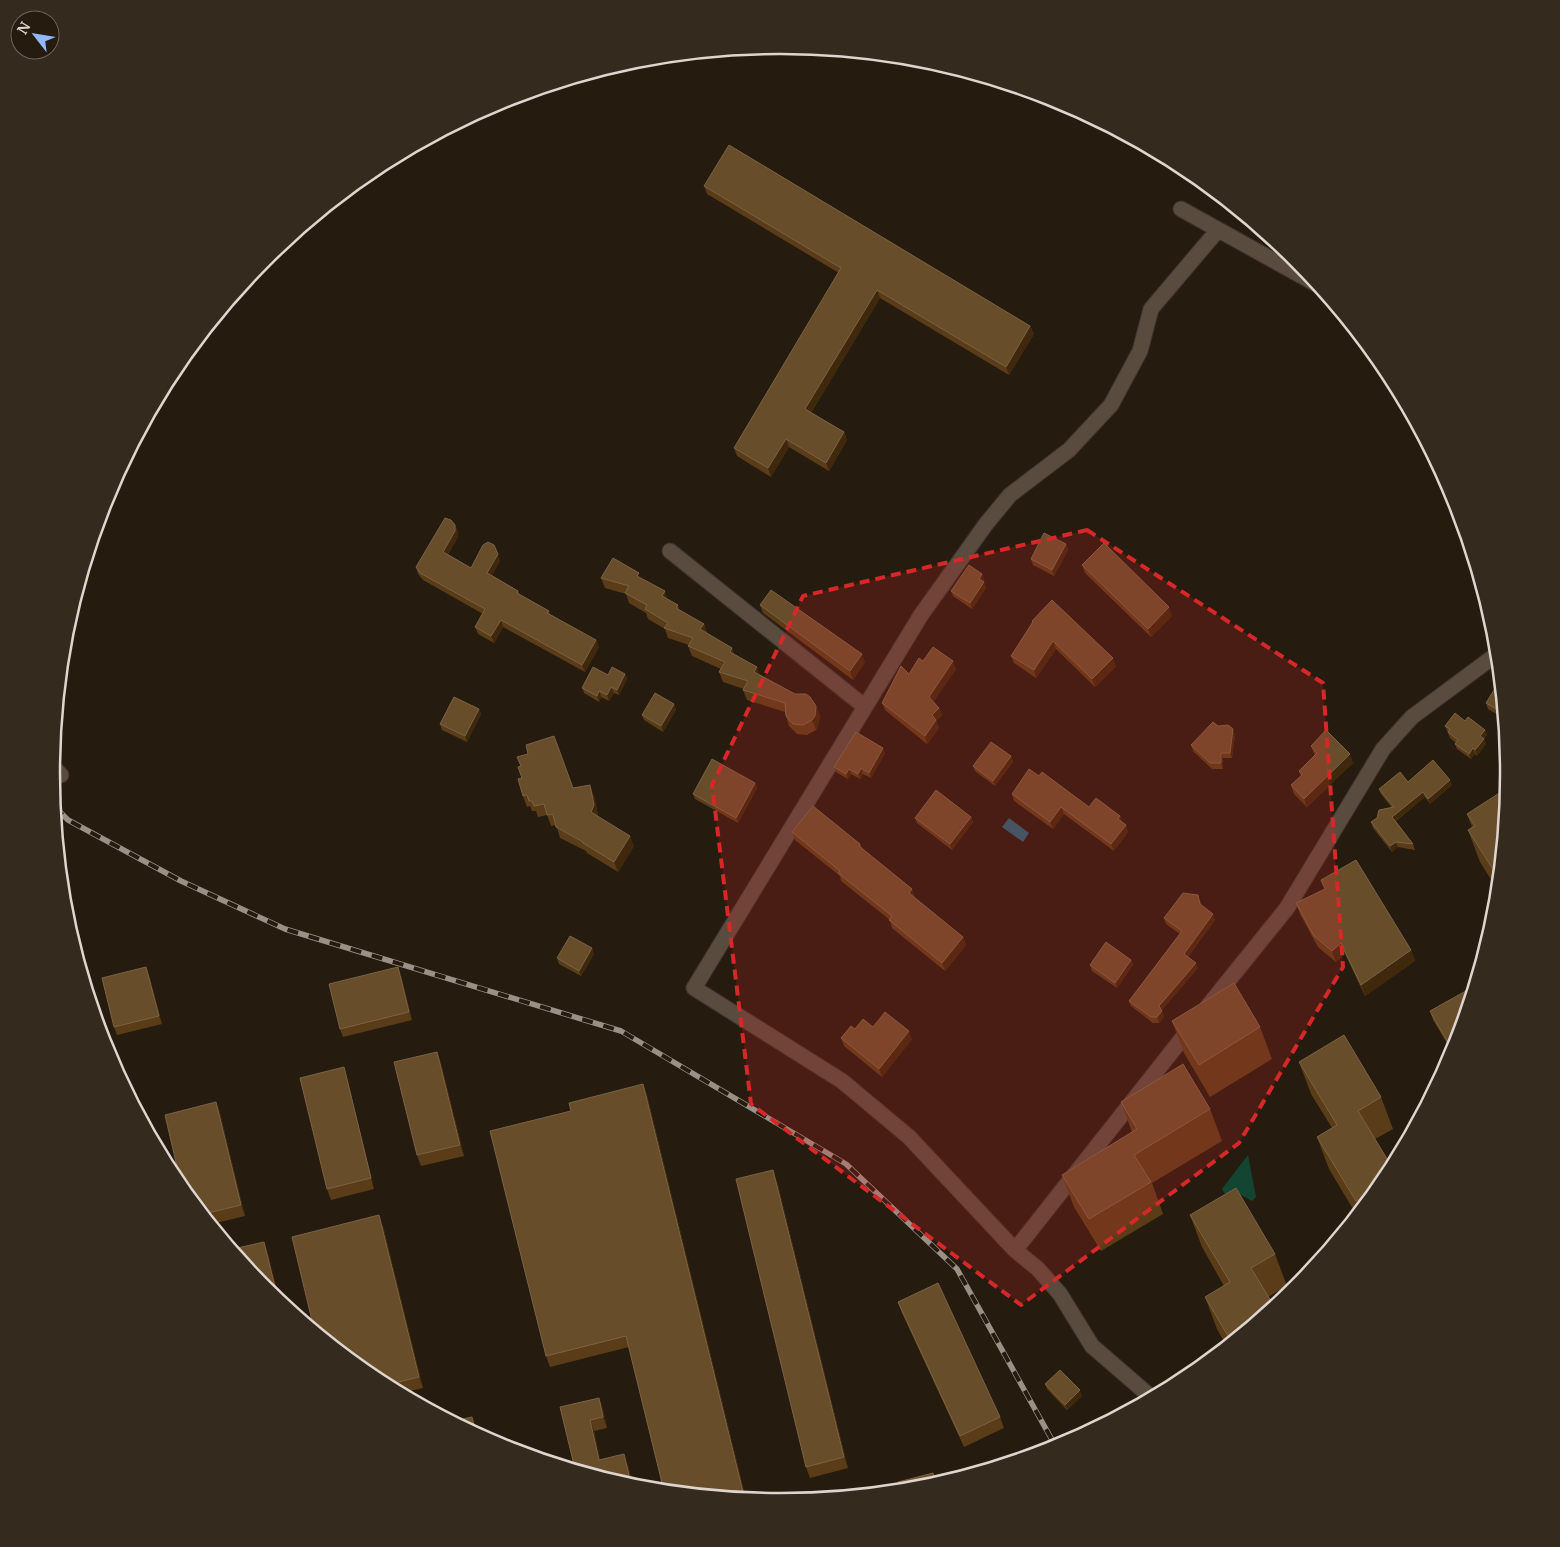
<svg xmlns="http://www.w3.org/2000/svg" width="1560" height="1547" font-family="Merriweather,serif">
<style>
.green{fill:#134632}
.water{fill:#255f74}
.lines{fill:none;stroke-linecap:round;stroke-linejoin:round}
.minor-casing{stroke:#3d342d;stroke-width:17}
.minor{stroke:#594c3e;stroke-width:15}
.rail-casing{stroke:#999087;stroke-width:5.5}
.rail{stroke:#261b0f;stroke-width:4;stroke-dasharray:11;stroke-linecap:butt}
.wall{fill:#5a3d18}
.shaded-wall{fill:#3f280c}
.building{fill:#684d2b;stroke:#7b6245}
.marked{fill:#d62828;fill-opacity:0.2;stroke:#d62828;stroke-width:4;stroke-dasharray:10 6;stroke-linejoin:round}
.rim{fill:none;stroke:#ded6ce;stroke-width:2.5}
</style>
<rect width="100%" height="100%" fill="#261b0f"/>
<path class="green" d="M1248,1155L1256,1197L1252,1201L1238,1193H1224L1222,1189Z"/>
<path class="water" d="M1009,818L1029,833L1023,842L1002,827Z"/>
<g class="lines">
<defs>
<path id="minor" d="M1181,209L1316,284
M670,551L864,706
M52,766L61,775
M1208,1006L1287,908L1383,749L1412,717L1497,654
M1015,1250L1192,1026
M1151,1397L1092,1346L1060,1294L1038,1269L1015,1250L909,1137L842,1081L694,988L921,615L986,524L1010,495L1069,450L1111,405L1140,351L1151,309L1218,230"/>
</defs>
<use href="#minor" class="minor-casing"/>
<use href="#minor" class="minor"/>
<defs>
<path id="rail" d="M55,807L68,820L181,881L285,929L621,1031L846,1164L957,1269L1056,1447"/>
</defs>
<use href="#rail" class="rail-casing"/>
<use href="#rail" class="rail"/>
</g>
<path class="wall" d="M704,186L1030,326L1034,334L1009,375L880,298L811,413L844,432L847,440L829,471L789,447L771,477L737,456L734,448L839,273L707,194Z
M455,525L458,532V537L448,554L471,568L500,561L492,575L518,591L519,594L549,611L550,614L596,640L599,647L585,672L503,627L494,643L478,634L475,627L483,614L423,580L418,574L416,567Z
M1066,544L1068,550L1054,576L1033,565L1031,559Z
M1082,565L1172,616L1151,637L1085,573Z
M601,578L641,579L667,599L678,605L679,610L704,624L707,633L759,674L816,706L820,716L818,726L816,730L807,735L797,734L789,726L786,716L785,712L747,700L743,690L744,689L723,682L719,672L721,669L692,656L688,646L689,645L668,638L665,629L648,619L646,613L629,603L626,594L605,588Z
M984,580L983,582L986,588L972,609L953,596L951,591Z
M760,605L865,662L853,680L763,613Z
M1032,621L1116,666L1095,687L1056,649L1036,678L1014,663L1011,656L1032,622Z
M923,661L956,669L933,702L939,708L942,715L936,721L939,728L927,744L885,710L882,703L909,674Z
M625,674L627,679L619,695L614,693L609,701L601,697L599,702L584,693L582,688Z
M1500,686L1503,718L1488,709L1486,703Z
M674,704L676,710L663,732L644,720L642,715Z
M479,709L481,714L467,742L442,730L440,724Z
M1465,721L1485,730L1487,735L1484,739L1486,744L1477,756L1475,754L1471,759L1457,749L1455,744L1456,743L1450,738L1445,726Z
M1218,726L1235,735L1232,758H1223V769H1212L1193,751L1191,745Z
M1311,746L1353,763L1307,807L1294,794L1291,785L1301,776L1299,771L1315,756Z
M885,753L871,778L863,774L860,779L851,774L848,779L836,772L834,767Z
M1011,756L1013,762L995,786L975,771L973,766Z
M1039,776L1089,807L1120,816L1122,822L1126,825L1128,832L1114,851L1064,814L1053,829L1014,801L1012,794Z
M1408,782L1452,785L1430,804L1425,797L1396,821L1413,844L1415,850L1398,847L1392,852L1373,828L1371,822L1392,808L1381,794L1379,789Z
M755,783L757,788L738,823L695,799L693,794Z
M573,788L594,795L598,816L634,846L618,872L587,853L586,851L560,838L556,825L551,826L547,815L538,817L536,811H532L530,806L527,807L523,796Z
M1506,801L1497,889L1480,862L1468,830L1472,827L1467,814Z
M971,817L973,822L952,850L917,823L915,818Z
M792,832L860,844L862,848L915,898L963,937L966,945L945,971L892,928L890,920L841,881L840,876L795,840Z
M1200,900L1201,905L1215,920L1188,957L1198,968L1161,1011L1164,1017L1159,1023H1153L1131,1006L1129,1001L1180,934L1166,924L1164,918Z
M1296,903L1411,950L1415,961L1365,996L1345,954L1336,962L1318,947L1300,914Z
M592,948L594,954L581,976L559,964L557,958Z
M1131,960L1133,965L1117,988L1092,971L1090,965Z
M146,967L149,975L162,1024L117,1035L114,1027Z
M401,975L412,1020L343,1037L340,1029Z
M1473,987L1453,1053L1433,1020L1430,1011Z
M1172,1021L1260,1027L1272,1059L1210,1097L1184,1053Z
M855,1029L912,1039L882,1077L844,1046L841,1038Z
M437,1052L441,1063L464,1156L421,1166L417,1155Z
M1299,1062L1381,1097L1393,1129L1375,1139L1386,1178L1356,1214L1329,1169L1317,1137L1332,1128L1311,1094Z
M344,1067L347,1078L374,1189L331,1200L327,1189Z
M643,1084L647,1095L746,1499L664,1491L629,1347L550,1367L546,1356L571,1111Z
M216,1102L220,1113L245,1216L212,1224L182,1188Z
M1121,1102L1210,1109L1222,1141L1152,1183L1163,1214L1101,1251L1074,1207L1062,1175L1132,1132Z
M777,1181L848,1468L810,1478L806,1467Z
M1190,1215L1275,1254L1287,1286L1268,1297L1274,1306L1226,1345L1217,1329L1205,1297L1224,1286L1202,1247Z
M383,1226L423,1388L401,1393L375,1379Z
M898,1302L1000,1417L1004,1428L964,1447L902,1313Z
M1045,1384L1082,1396L1067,1410L1047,1389Z
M599,1398L603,1409L607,1428L594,1431L600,1459L628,1465L633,1486L575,1469L560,1407Z"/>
<path class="shaded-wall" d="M877,290L880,298L808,418L805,409Z
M1030,326L1034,334L1009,375L1006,367Z
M844,432L847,440L829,471L826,463Z
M786,439L789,447L771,477L768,468Z
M455,525L458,532V537L445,558L443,552Z
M1066,544L1068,550L1054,576L1052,570Z
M498,554L500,561L490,580L487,573Z
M982,574L984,580L981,585L979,579Z
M984,582L986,588L972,609L970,603Z
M665,591L668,602L662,596Z
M1169,607L1172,616L1151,637L1148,629Z
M72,613L75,621L66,629L71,614Z
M501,620L503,627L494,643L491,636Z
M704,624L707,635L700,629Z
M596,640L599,647L585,672L582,665Z
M1053,641L1056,649L1036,678L1034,670Z
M732,648L736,658L730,652Z
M862,654L865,662L853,680L850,671Z
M1113,658L1116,666L1095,687L1092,679Z
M953,661L956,669L932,704L929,697Z
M757,667L761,678L754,672Z
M625,674L627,679L619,695L617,690Z
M611,687L614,693L609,701L607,695Z
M599,691L601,697L599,702L597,696Z
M674,704L676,710L663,732L661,726Z
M816,706L820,716L818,726L816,730L812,720Z
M939,708L942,715L936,721L939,728L927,744L925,736L932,715Z
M479,709L481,714L467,742L465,736Z
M1233,729L1235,735L1232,758L1230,753Z
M1485,730L1487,735L1484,739L1486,744L1477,756L1475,750L1480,736Z
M883,748L885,753L871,778L869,773Z
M1473,748L1475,754L1471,759L1469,754Z
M1221,753L1223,758V769L1221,763Z
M1350,754L1353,763L1307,807L1304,799Z
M1011,756L1013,762L995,786L993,781Z
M861,768L863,774L860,779L858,774Z
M849,769L851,774L848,779L846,774Z
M1450,780L1452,785L1430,804L1428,799Z
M755,783L757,788L738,823L736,818Z
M590,785L594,795L598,815L594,822L591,812Z
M1423,792L1425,797L1394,822L1392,817Z
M1061,807L1064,814L1053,829L1050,822Z
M1120,816L1123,823L1118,819Z
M971,817L973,822L952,850L950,844Z
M1126,825L1128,832L1114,851L1111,844Z
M630,836L634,846L618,872L614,862Z
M1396,842L1398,847L1392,852L1390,846Z
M1499,868V869L1498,881L1494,871Z
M912,889L915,898L909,893Z
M1213,914L1215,920L1186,959L1184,954Z
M963,937L966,945L945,971L942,963Z
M1341,943L1345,954L1336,962L1332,951Z
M592,948L594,954L581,976L579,971Z
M1411,950L1415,961L1365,996L1361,985Z
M1131,960L1133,965L1117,988L1115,983Z
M1196,963L1198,968L1161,1011L1159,1006Z
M146,967L149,975L162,1024L159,1016Z
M398,967L401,975L412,1020L409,1012Z
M1162,1011L1164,1017L1159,1023L1157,1017Z
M909,1031L912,1039L882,1077L879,1069Z
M437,1052L441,1063L464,1156L460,1145Z
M344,1067L347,1078L374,1189L371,1178Z
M643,1084L647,1095L746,1499L743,1492Z
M216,1102L220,1113L245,1216L241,1205Z
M773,1170L777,1181L848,1468L844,1457Z
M379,1215L383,1226L423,1388L419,1377Z
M264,1242L268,1253L280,1301L278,1299Z
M1080,1390L1082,1396L1067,1410L1065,1405Z
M599,1398L603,1409L607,1428L603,1417Z
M472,1417L476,1428L478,1434L476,1433Z
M590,1420L594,1431L603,1471L599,1460Z
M624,1454L628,1465L633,1486H632L631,1484Z"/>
<path class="building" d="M729,145L1030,326L1006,367L877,290L805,409L844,432L826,463L786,439L768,468L734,448L841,268L704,186Z
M445,518L451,520L455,525V531L443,552L471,568L483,545L488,542L494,545L498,554L487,573L518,591L517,593L549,611L547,613L596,640L582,665L501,620L491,636L475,627L485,609L420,573L416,567Z
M1044,533L1066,544L1052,570L1031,559Z
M1104,543L1169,607L1148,629L1082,565Z
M613,558L639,573L637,576L665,591L662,596L678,605L676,608L704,624L700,629L732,648L730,652L757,667L754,672L795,694H806L810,697L816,706L815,716L812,720L803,725L793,724L786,716L785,703L743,690L748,681L719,672L725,662L688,646L693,638L664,628L668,623L645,609L647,605L625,593L629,586L601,578Z
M969,565L982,574L979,579L984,582L970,603L951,591Z
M771,590L862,654L850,671L760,605Z
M1052,600L1113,658L1092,679L1053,641L1034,670L1011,656L1033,622L1032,621Z
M933,647L953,661L929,697L939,708L932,715L936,720L925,736L882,703L901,666L909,674L919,658L923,661Z
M593,667L608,675L612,667L625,674L617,690L611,687L607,695L599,691L597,696L582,688Z
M1500,686L1503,713L1486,703L1496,687L1498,689Z
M655,693L674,704L661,726L642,715Z
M454,697L479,709L465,736L440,724Z
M1455,713L1465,721L1468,717L1485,730L1480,736L1484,739L1475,750L1473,748L1469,754L1455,744L1458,740L1448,732L1450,729L1445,726Z
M1213,722L1218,726L1228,725L1233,729L1230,753H1221V763H1210L1191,745Z
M1326,730L1350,754L1304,799L1291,785L1302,775L1299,771L1317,753L1311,746Z
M856,732L883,748L869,773L861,768L858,774L849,769L846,774L834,767Z
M554,736L573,788L590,785L594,805L591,812L630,836L614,862L583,843V842L556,827L553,814L547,815L544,804L534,806L532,801H529L527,795L523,796L518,779L522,778L518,767L521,766L517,757L528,754L526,745Z
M991,742L1011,756L993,781L973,766Z
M712,759L755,783L736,818L693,794Z
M1433,760L1450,780L1428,799L1423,792L1392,817L1413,844L1396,842L1390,846L1371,822L1377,818L1379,810L1394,807L1379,789L1400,772L1408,782Z
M1029,769L1039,776L1042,772L1089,807L1096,798L1120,816L1118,819L1126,825L1111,844L1061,807L1050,822L1012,794Z
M936,790L971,817L950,844L915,818Z
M1501,792L1506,801L1499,869V868L1494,871L1468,830L1475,826L1467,814Z
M813,806L860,844L859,846L912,889L909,893L963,937L942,963L889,920L892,916L838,873L840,871L792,832Z
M1356,860L1411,950L1361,985L1341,943L1332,951L1314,936L1296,903L1325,889L1321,880Z
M1183,893L1198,895L1200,904L1213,914L1184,954L1196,963L1159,1006L1162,1011L1157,1017H1151L1129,1001L1182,931L1164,918Z
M570,936L592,948L579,971L557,958Z
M1106,942L1131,960L1115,983L1090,965Z
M146,967L159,1016L114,1027L102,978Z
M398,967L409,1012L340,1029L329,984Z
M1234,983L1260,1027L1199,1065L1172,1021Z
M1473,987L1453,1052L1430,1011Z
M885,1012L909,1031L879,1069L841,1038L851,1026L855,1029L863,1019L873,1027Z
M1344,1035L1381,1097L1358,1111L1392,1167L1386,1178L1378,1188L1356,1201L1317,1137L1337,1125L1299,1062Z
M437,1052L460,1145L417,1155L394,1062Z
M1183,1064L1210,1109L1134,1155L1151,1182L1089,1219L1062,1175L1137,1129L1121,1102Z
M344,1067L371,1178L327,1189L300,1078Z
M643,1084L743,1492L726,1497L664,1491L626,1336L546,1356L490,1131L571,1111L569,1103Z
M216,1102L241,1205L204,1214L182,1188L165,1115Z
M773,1170L844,1457L806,1467L736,1179Z
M1236,1188L1275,1254L1251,1268L1274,1306L1231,1341L1205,1297L1230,1282L1190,1215Z
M379,1215L419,1377L386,1385L375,1379L314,1329L292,1237Z
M264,1242L278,1299L265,1288L233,1249Z
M938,1283L1000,1417L960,1436L898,1302Z
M1060,1370L1080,1390L1065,1405L1045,1384Z
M599,1398L603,1417L590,1420L599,1460L624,1454L631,1484L628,1485L575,1469L560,1407Z
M472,1417L476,1433L454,1421Z
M525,1446L527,1454L510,1449Z
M933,1473L936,1484L922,1488L900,1490L898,1482Z"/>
<path class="marked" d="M1087,530L1323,683L1343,967L1239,1143L1021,1305L751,1104L712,785L803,596Z"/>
<path d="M0 0H1560V1547H0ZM779 54H781A719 719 0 0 1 1500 773V774A719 719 0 0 1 781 1493H779A719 719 0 0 1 60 774V773A719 719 0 0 1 779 54Z" fill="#352a1e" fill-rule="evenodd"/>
<path class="rim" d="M779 54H781A719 719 0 0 1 1500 773V774A719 719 0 0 1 781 1493H779A719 719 0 0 1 60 774V773A719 719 0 0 1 779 54Z"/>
<g transform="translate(35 35) rotate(301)"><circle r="24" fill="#261b0f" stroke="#70665b"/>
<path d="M0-4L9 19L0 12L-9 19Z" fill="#90b8fd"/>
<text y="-8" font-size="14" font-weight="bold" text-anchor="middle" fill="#ded6ce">N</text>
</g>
</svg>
